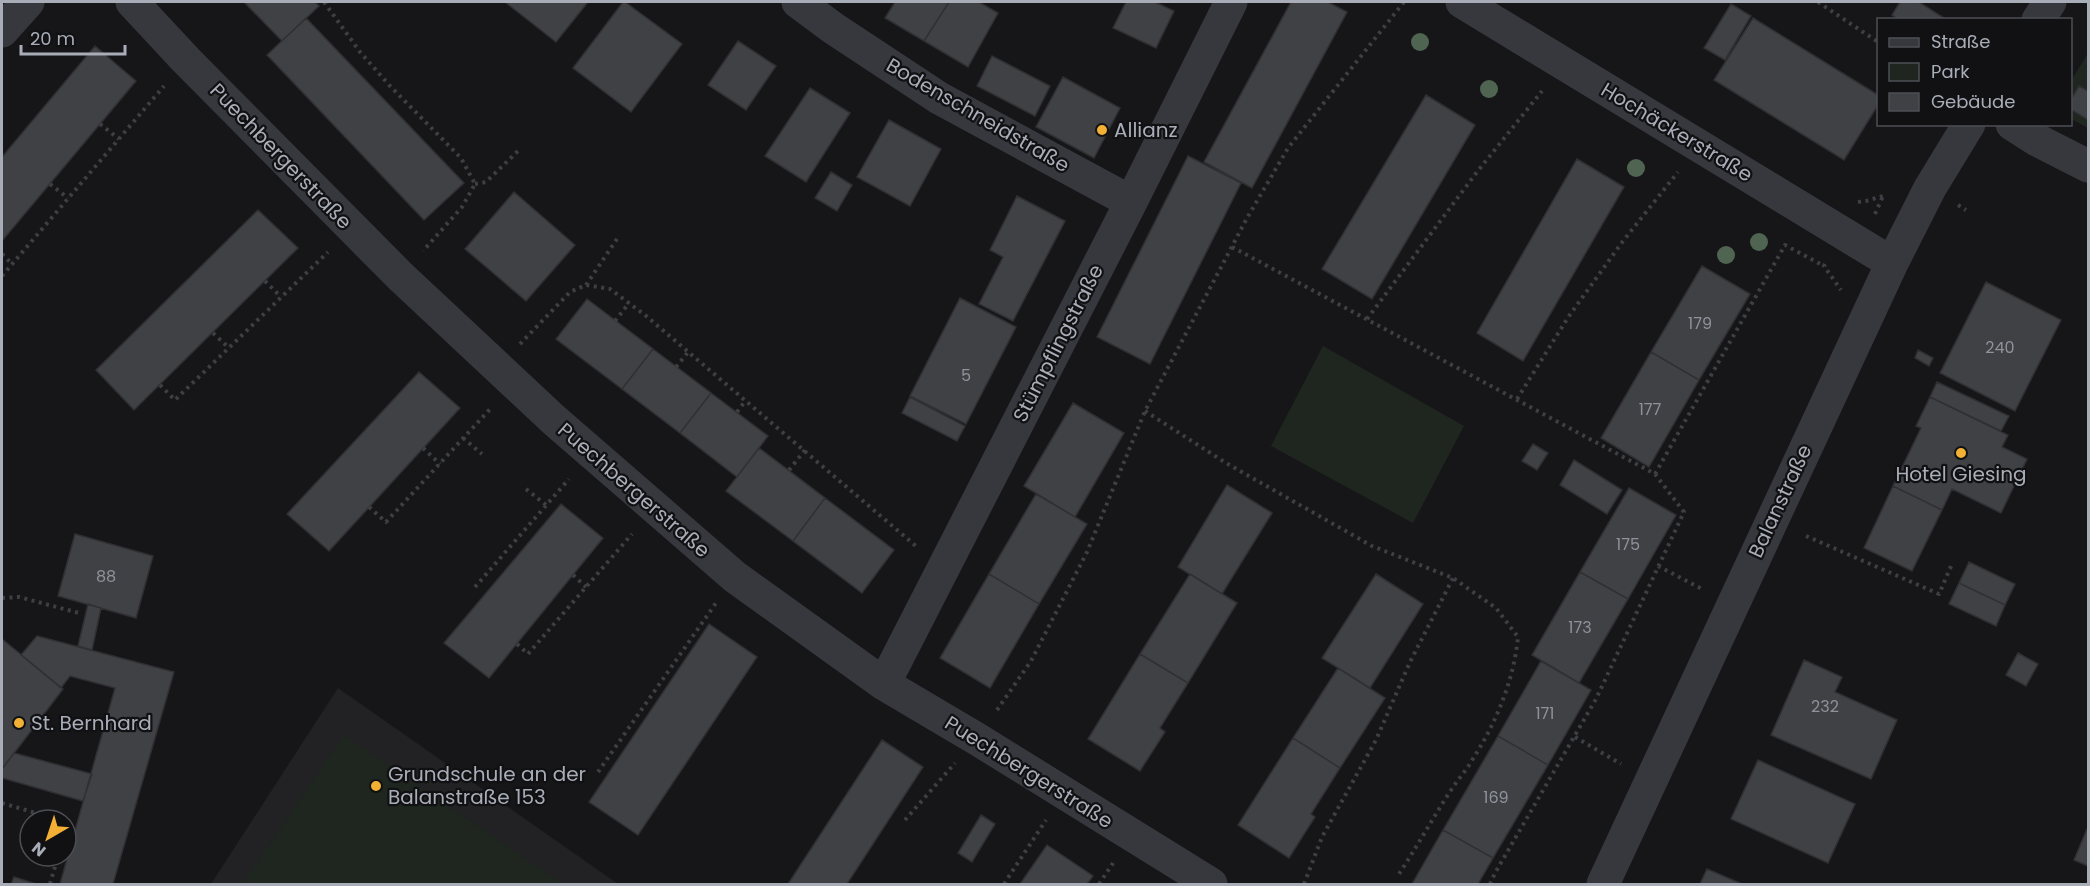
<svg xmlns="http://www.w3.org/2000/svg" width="2090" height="886" font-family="Poppins,sans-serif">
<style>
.built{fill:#222225}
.green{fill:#1e261f}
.building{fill:#404145;stroke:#303034;stroke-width:1.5}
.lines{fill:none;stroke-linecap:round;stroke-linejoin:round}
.path{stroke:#3d3f44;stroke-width:4;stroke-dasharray:3 4.5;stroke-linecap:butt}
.minor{stroke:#37383d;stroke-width:33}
.tree{fill:#506452}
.poi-dot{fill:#f2b134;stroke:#111113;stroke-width:2}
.labels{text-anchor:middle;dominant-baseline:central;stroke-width:4.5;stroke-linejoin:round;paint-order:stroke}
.number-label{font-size:16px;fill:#8e929b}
.street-label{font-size:20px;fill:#a8adb8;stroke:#111113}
.poi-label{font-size:20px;fill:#a8adb8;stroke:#111113;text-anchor:start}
</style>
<rect width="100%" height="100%" fill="#161618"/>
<path class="built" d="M338,688L618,884H211Z"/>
<path class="green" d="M2088,53V128L2071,119V81Z
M1323,346L1464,426L1413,523L1271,446Z
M344,735L563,884H242Z"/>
<path class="building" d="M244,2H315L319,6L282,41Z
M505,2H588L556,42Z
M623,2H625L682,44L631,112L573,68Z
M895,2H949L924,41L885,18Z
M949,2H979L998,13L968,67L924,41Z
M1126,2H1155L1174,11L1156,48L1113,28Z
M1291,2H1328L1347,12L1252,188L1204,162Z
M1900,2H1919L1947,20H1899L1892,15Z
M1731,4L1751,16L1725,60L1704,48Z
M306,18L464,183L424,220L267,55Z
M1753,18L1878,95V105L1844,160L1714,80Z
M738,41L776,66L746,110L708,85Z
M95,46L136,81L2,241V157Z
M992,56L1050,86L1035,116L977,86Z
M1063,77L1120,108L1094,158L1036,127Z
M2079,86L2088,91V120L2070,109V101Z
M810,88L850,113L806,182L765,156Z
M1426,95L1475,125L1372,299L1322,269Z
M889,120L941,149L910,206L857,177Z
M1188,156L1241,183L1150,364L1097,337Z
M1577,159L1624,187L1523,361L1477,333Z
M831,172L852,185L837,211L815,198Z
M514,192L575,245L526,301L465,249Z
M1017,196L1065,221L1013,321L979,304L1003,257L990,250Z
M258,210L298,248L134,410L96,370Z
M1702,266L1750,294L1699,380L1651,352Z
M1986,282L2061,320L2015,411L1940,373Z
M960,298L1016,327L966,424L910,396Z
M587,299L653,349L622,389L556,339Z
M653,349L711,393L680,433L622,389Z
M1918,350L1933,358L1929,366L1915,358Z
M1651,352L1699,380L1649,467L1601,438Z
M419,372L460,408L329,551L287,514Z
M1937,382L2009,416L2001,431L1930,397Z
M711,393L768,436L737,477L680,433Z
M910,397L965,426L957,441L902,413Z
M1930,397L2008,435L2002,447L2027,459L2001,513L1952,489L1942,510L1893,486L1921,428L1916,426Z
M1073,403L1124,433L1075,517L1024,486Z
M1533,444L1548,453L1537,470L1522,461Z
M759,448L825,498L793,541L726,491Z
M1574,460L1622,490L1607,514L1560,485Z
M1227,485L1272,513L1222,594L1178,567Z
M1893,486L1942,510L1912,571L1864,548Z
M1629,488L1676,515L1628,599L1580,572Z
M1036,494L1087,524L1039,604L989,574Z
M825,498L894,550L862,593L793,541Z
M561,504L603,538L489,678L444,643Z
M75,534L153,556L136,618L58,596Z
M1969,562L2015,584L2005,605L1959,583Z
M1580,572L1628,599L1579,683L1532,655Z
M989,574L1039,604L990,688L940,658Z
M1190,574L1237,603L1188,683L1140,654Z
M1376,574L1423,604L1370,688L1322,658Z
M1959,583L2005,605L1996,626L1949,604Z
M88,604L101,608L92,650L78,646Z
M709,624L757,657L638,835L589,802Z
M37,636L174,672L113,884H60L115,688L70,676L61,688L21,655Z
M2,639L63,689L2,769Z
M2018,653L2038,664L2026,686L2006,675Z
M1140,654L1188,683L1160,728L1165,732L1140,771L1088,739Z
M1804,660L1842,677L1835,692L1897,720L1871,779L1771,735Z
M1541,661L1591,690L1548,765L1498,736Z
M1338,668L1385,698L1340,768L1293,738Z
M1498,736L1548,765L1493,858L1443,830Z
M1293,738L1340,768L1311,814L1315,817L1289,858L1238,825Z
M882,740L923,767L847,884H788Z
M14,753L92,774L83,801L2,778V769Z
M1758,760L1855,804L1828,863L1731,819Z
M981,815L995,824L972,862L958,853Z
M2087,829H2088V866L2074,860Z
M1443,830L1493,858L1478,884H1412Z
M1047,845L1093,876L1087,884H1020Z
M1707,869L1742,884H1700Z
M14,877L36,884H11Z"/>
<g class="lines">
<path class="path" d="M324,2L360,52L390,86L461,158L475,184L462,207L423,251
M1818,2L1878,42
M100,124L119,139
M50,184L68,198
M475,184L486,182L520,149
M1858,202L1866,201L1883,196
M1958,205L1966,210
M1875,214L1883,196
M1232,247L1655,474L1684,512L1596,699L1495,873L1490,884
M2,254L12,264
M1825,264L1824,266L1841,290
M2,276L164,86
M265,281L281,297
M586,285L619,236
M1367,319L1477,172L1542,91
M615,321L629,303
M213,333L228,347
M520,344L570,292L586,285L610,289L645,315L917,547
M676,367L689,351
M160,385L175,400L328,252
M1517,399L1569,316L1623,241L1678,172
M1145,411L1226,463L1372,546L1453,578L1496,608L1518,637C1514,679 1497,721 1474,757C1468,768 1460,777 1453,787C1434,816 1418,845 1399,874
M737,412L746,400
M463,438L482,454
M423,448L440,464
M789,470L805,450
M1655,474L1785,245L1824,266
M526,489L546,505
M369,507L386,522L491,408
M1806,536L1939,594L1952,564
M1658,566L1702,589
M573,575L586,587
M475,587L569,479
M2,598L19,597L79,613
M517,644L528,654L632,534
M997,710L1031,661L1087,552L1145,411L1247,218L1288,148L1404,2
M1575,737L1621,764
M598,772L716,603
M2,803L59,820
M905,820L955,763
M66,822V826
M50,884L58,856
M1004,884L1046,820
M1099,884L1113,863
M1304,884L1322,837L1376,740L1410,662L1453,578"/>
<path class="minor" d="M132,2L186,60L400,276L554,420L735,577L884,684L977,739L1211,884
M798,2L833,28L939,98L1131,202
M1462,2L1892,263
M2038,20L2050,2
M2,31L28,2
M2012,124L2037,140L2088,166
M884,684L1131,202L1231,2
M1603,884L1892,263L1930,188L1969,124"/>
</g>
<g class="tree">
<circle cx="1420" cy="42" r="9"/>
<circle cx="1489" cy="89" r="9"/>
<circle cx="1636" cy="168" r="9"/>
<circle cx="1759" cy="242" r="9"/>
<circle cx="1726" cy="255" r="9"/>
</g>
<g class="poi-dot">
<circle cx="1102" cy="130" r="6"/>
<circle cx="1961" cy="453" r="6"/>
<circle cx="19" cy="723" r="6"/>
<circle cx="376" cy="786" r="6"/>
</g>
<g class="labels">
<g class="number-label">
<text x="1700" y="323">179</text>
<text x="2000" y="347">240</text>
<text x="966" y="375">5</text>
<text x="1650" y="409">177</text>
<text x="1628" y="544">175</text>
<text x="106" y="576">88</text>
<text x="1580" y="627">173</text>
<text x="1825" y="706">232</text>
<text x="1545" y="713">171</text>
<text x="1496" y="797">169</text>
</g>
<g class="street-label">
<text transform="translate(978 115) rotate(30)">Bodenschneidstraße</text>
<text transform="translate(1677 132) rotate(31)">Hochäckerstraße</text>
<text transform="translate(281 156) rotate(46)">Puechbergerstraße</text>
<text transform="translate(1058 343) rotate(-63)">Stümpflingstraße</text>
<text transform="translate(634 490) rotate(41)">Puechbergerstraße</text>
<text transform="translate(1780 501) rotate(-65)">Balanstraße</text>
<text transform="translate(1029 772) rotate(32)">Puechbergerstraße</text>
</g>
<g class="poi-label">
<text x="1114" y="130">Allianz</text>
<text x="1961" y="474" text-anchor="middle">Hotel Giesing</text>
<text x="31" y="723">St. Bernhard</text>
<text x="388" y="774">Grundschule an der<tspan x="388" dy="23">Balanstraße 153</tspan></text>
</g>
</g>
<rect width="2090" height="886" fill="none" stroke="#a8adb8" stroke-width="6"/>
<rect x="1877" y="18" width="195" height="108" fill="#111113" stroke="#4d4f55" stroke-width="1.5"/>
<rect x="1889" y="38" width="30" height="9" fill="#37383d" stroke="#4d4f55" stroke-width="1.5"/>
<text x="1931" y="48" font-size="18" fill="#a8adb8">Straße</text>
<rect x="1889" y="63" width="30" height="18" fill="#1e261f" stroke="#4d4f55" stroke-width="1.5"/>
<text x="1931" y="78" font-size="18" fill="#a8adb8">Park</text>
<rect x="1889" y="93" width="30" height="18" fill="#404145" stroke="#4d4f55" stroke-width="1.5"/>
<text x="1931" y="108" font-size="18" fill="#a8adb8">Gebäude</text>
<g transform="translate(48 838) rotate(219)"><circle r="28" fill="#111113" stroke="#4d4f55" stroke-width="1.5"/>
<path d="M0-4.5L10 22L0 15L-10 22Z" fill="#f2b134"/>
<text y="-9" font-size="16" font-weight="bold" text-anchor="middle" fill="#a8adb8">N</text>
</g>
<path d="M21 45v9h104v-9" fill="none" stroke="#a8adb8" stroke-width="3"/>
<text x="30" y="45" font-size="18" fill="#a8adb8" stroke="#111113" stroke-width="4.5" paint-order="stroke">20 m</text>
</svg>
